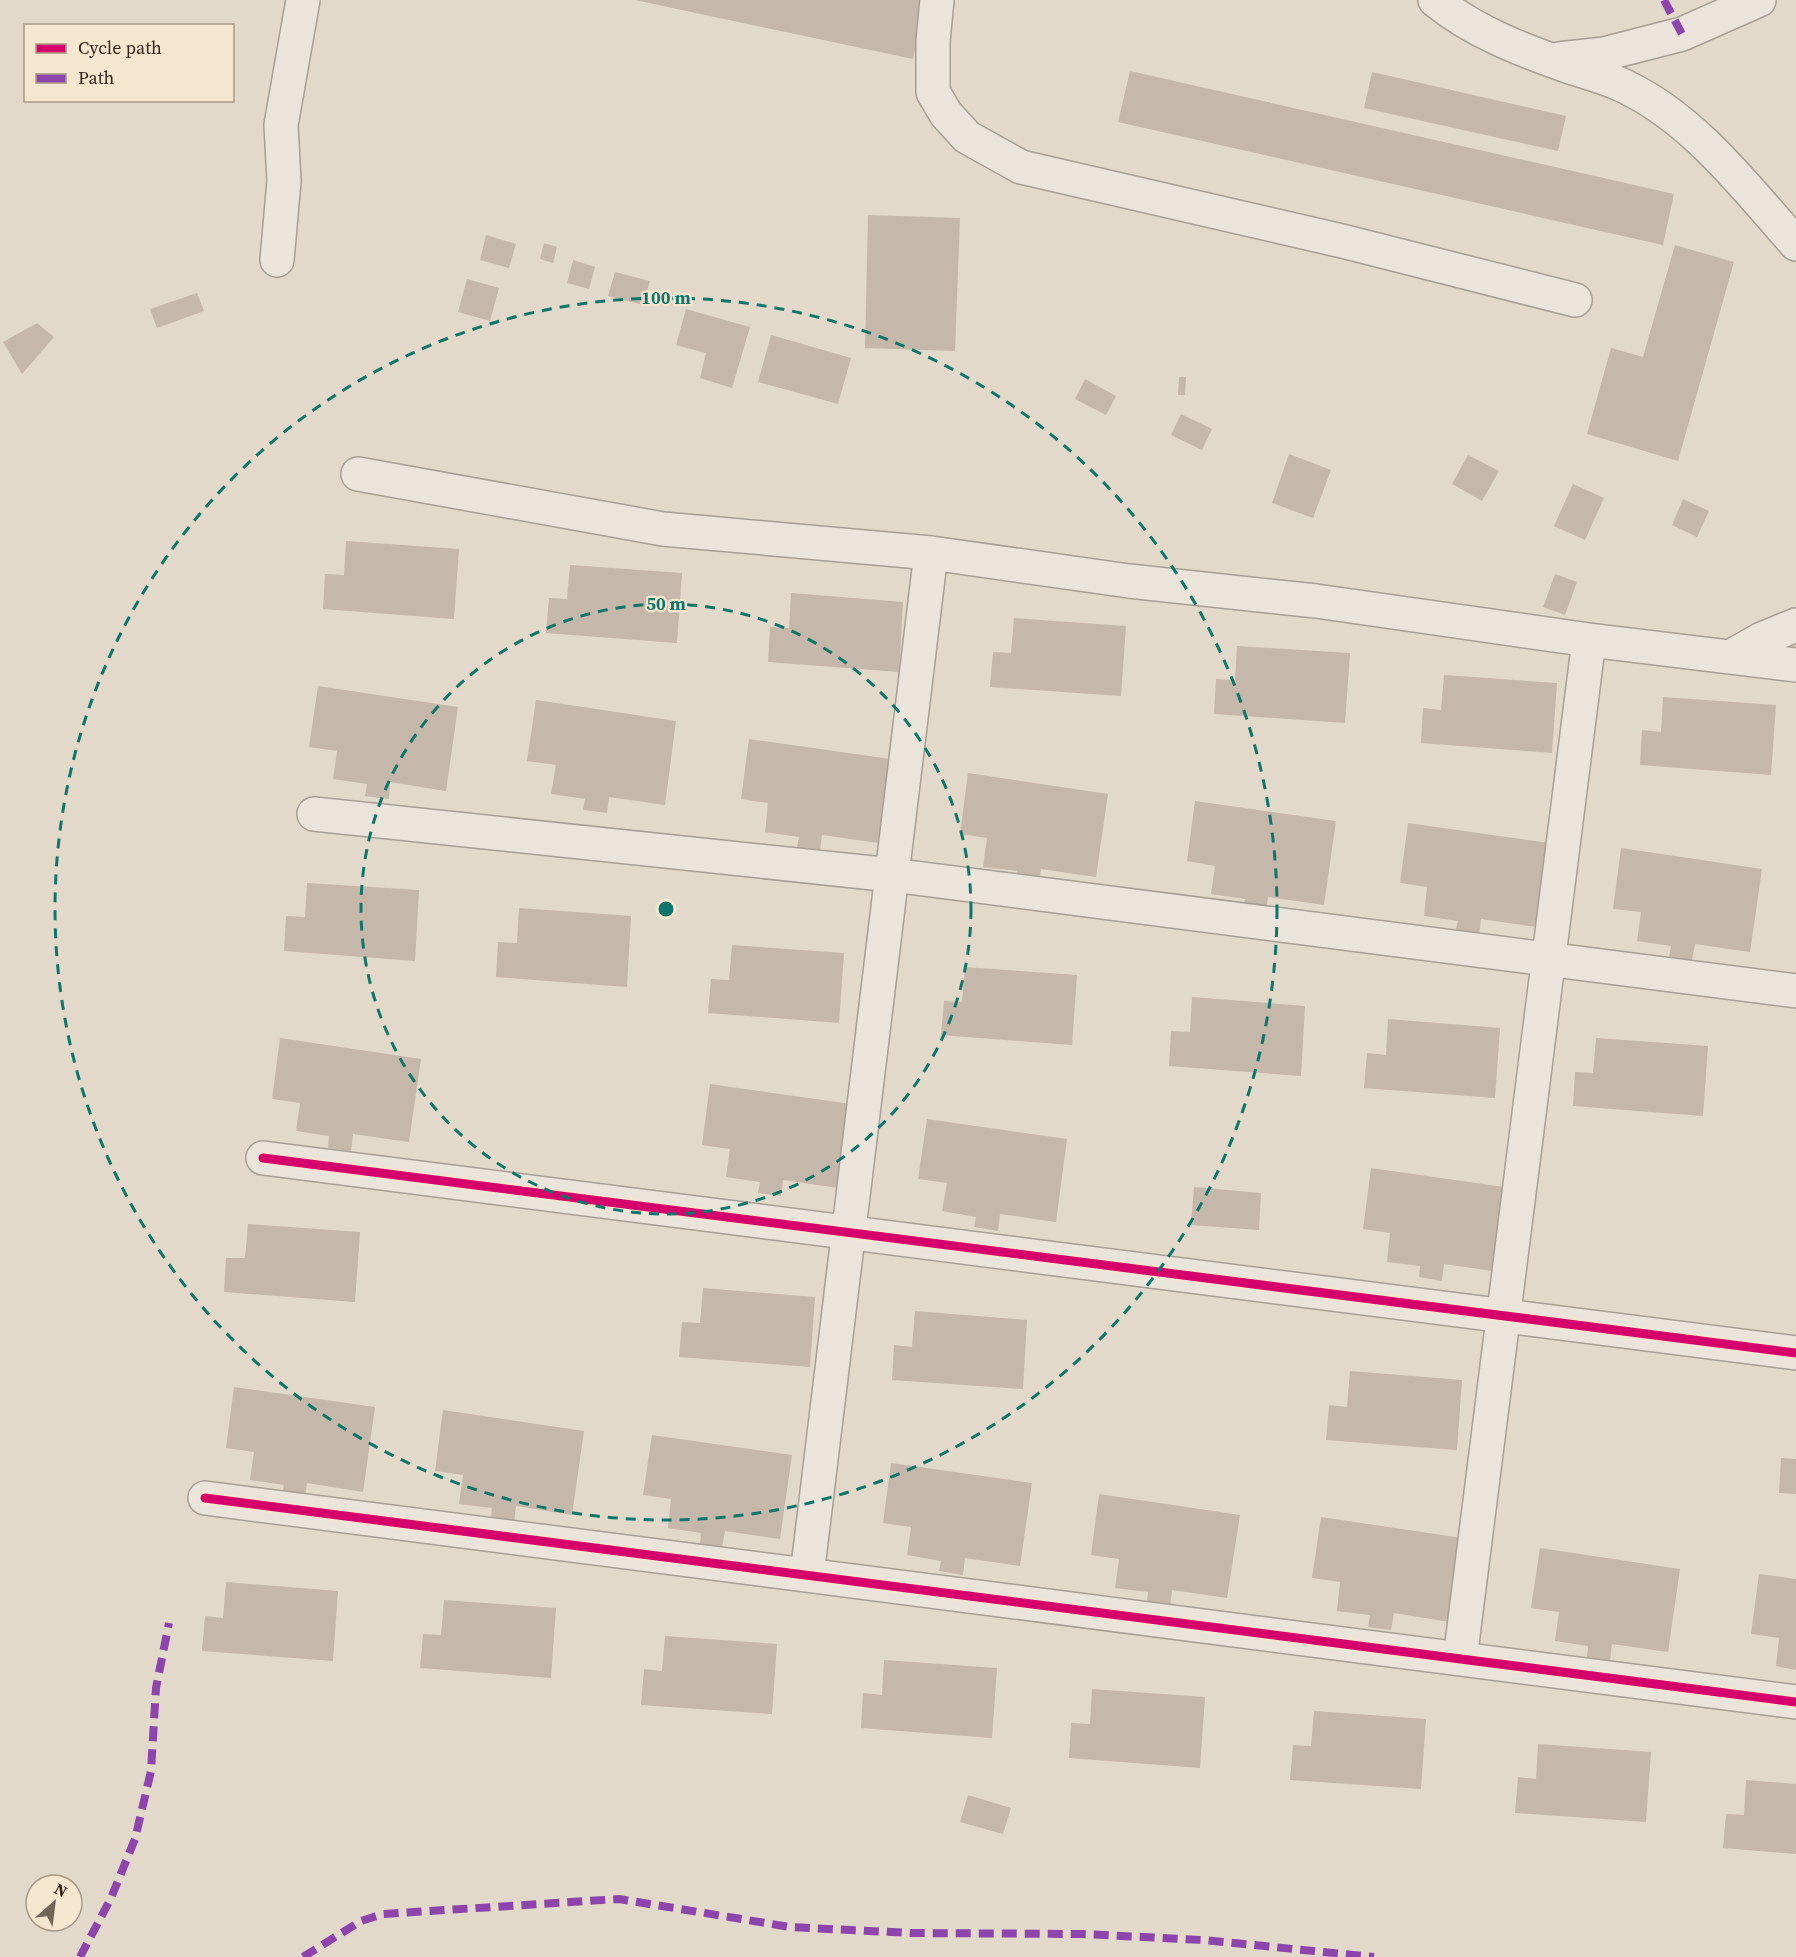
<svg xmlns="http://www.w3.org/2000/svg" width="1796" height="1957" font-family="'Source Serif 4',serif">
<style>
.building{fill:#c6b7ab}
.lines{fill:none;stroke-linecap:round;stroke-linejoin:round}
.minor-casing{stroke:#a79e94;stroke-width:36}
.minor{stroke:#eae4db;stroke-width:33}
.quiet{stroke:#8e44ad;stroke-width:8;stroke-dasharray:15 8;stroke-linecap:butt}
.cycleway-casing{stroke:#f5e6cf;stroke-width:13}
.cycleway{stroke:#d6006c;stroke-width:9}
.ring{fill:none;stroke:#0f766e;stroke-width:3;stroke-dasharray:10 8}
.centre{fill:#0f766e;stroke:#f5e6cf;stroke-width:3}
.ring-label{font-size:18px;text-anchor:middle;font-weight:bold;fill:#0f766e;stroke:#f5e6cf;stroke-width:4.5;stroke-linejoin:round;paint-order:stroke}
</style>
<rect width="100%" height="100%" fill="#e2d9ca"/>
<path class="building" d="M635,0H925L913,59Z
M1130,71L1674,194L1663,245L1118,122Z
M1372,72L1566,116L1558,151L1364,108Z
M868,215L960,218L955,351L865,348Z
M486,235L516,244L509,268L480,260Z
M544,243L557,247L553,263L540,259Z
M1675,245L1734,262L1678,461L1587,434L1611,348L1643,357Z
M573,260L595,267L589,289L567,283Z
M615,272L650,281L643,305L608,296Z
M467,279L499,288L490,321L458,312Z
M197,293L204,311L157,328L150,309Z
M686,309L750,327L732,388L700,378L706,353L676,345Z
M37,323L54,337L22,374L3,342Z
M771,335L851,358L838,404L758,382Z
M1179,377H1186L1185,395H1178Z
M1085,379L1116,396L1106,415L1075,399Z
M1181,414L1212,429L1202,450L1171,435Z
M1289,454L1331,470L1313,518L1272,503Z
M1468,455L1499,471L1482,501L1452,484Z
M1573,484L1604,498L1585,540L1554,526Z
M1683,499L1709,511L1697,537L1672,525Z
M346,541L459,549L454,619L323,609L325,574L344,575Z
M570,565L682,573L677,643L546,633L549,598L567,599Z
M1555,574L1577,582L1565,615L1543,607Z
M791,593L903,602L899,672L768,662L770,627L789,628Z
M1014,618L1126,626L1121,696L990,687L993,652L1011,653Z
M1237,646L1350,653L1345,723L1214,714L1216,679L1235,680Z
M1444,675L1557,683L1552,753L1421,743L1423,708L1441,710Z
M318,686L458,707L446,791L390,782L389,799L365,796L367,784L333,779L337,751L309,747Z
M1663,697L1776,705L1771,775L1640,765L1642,730L1661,732Z
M536,700L676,721L665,805L609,797L607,813L583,810L585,799L551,794L556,765L527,761Z
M749,739L890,759L878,843L822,835L820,851L797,848L799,837L765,832L768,803L741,799Z
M968,773L1108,794L1096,877L1041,869L1038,886L1015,883L1017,871L983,867L987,838L960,834Z
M1195,801L1336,821L1324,905L1268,897L1266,913L1243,910L1245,899L1211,894L1215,866L1187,861Z
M1408,823L1549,843L1537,927L1481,919L1479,936L1455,932L1458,921L1424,916L1427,887L1400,883Z
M1621,848L1762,869L1750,952L1695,944L1692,960L1669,957L1671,946L1637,941L1641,912L1613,909Z
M307,883L419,890L415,961L284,951L286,916L305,917Z
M519,908L631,916L627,987L496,977L498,942L517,943Z
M732,945L844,953L839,1023L708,1013L711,979L729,980Z
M965,967L1077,975L1072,1045L941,1035L944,1001L962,1002Z
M1192,997L1305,1006L1301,1076L1169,1066L1171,1031L1190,1032Z
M1388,1019L1500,1028L1495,1098L1364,1088L1367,1053L1386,1055Z
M280,1038L421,1059L409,1142L353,1134L351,1151L328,1148L329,1136L296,1131L300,1103L272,1099Z
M1596,1038L1708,1046L1703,1116L1573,1106L1575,1072L1593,1073Z
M710,1084L851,1104L838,1188L783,1180L781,1196L758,1193L760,1182L726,1177L730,1149L702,1145Z
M927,1119L1067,1139L1056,1222L1000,1214L998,1231L974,1227L976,1217L942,1211L947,1183L918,1179Z
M1371,1168L1511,1188L1499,1272L1444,1264L1442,1281L1419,1277L1420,1266L1387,1262L1390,1233L1363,1229Z
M1194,1187L1261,1193L1259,1230L1191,1225Z
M248,1224L360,1232L355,1302L224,1292L226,1258H245Z
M703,1288L815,1297L810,1367L679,1357L682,1322L700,1323Z
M915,1311L1027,1320L1023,1389L892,1380L894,1345L912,1347Z
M1350,1371L1462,1380L1457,1450L1326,1440L1329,1405L1347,1407Z
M234,1387L375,1407L363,1492L307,1483L305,1499L282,1496L284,1485L250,1480L254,1452L226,1448Z
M443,1410L584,1431L572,1515L516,1506L514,1523L491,1519L492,1508L459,1504L463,1475L435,1471Z
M652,1435L792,1455L780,1539L725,1531L722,1547L700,1544L701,1533L668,1528L671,1499L643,1495Z
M1781,1458L1796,1459V1494L1779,1493Z
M891,1463L1032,1483L1020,1566L965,1558L963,1575L939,1571L941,1561L907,1555L911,1527L883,1523Z
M1099,1494L1240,1515L1227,1598L1172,1590L1170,1607L1147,1603L1148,1592L1115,1588L1119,1559L1091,1555Z
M1321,1517L1462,1538L1449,1622L1394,1613L1391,1630L1368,1627L1370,1615L1337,1611L1340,1582L1312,1578Z
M1540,1548L1680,1569L1668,1652L1612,1644L1610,1661L1587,1657L1588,1646L1555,1641L1559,1612L1531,1608Z
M1759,1574L1796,1579V1670L1776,1666L1779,1638L1751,1634Z
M226,1582L338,1591L333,1661L202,1651L205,1616L223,1618Z
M444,1600L556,1608L551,1678L420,1668L423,1634L441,1635Z
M665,1636L777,1644L772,1714L641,1705L644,1669L662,1671Z
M884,1660L997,1668L992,1738L861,1728L863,1693L882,1695Z
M1092,1689L1205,1697L1200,1768L1069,1758L1071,1723L1090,1724Z
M1314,1711L1426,1719L1421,1789L1290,1780L1293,1745L1311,1746Z
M1538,1744L1651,1752L1646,1822L1515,1813L1518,1777L1536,1779Z
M1746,1780L1796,1784V1854L1723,1848L1726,1814L1744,1815Z
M968,1795L1011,1808L1003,1834L960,1822Z"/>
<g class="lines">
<defs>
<path id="minor" d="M937,0L933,41V92L946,114L967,137L1021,167L1342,241L1575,300
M1435,0C1474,32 1522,50 1570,67C1588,73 1608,78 1626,87C1696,121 1745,187 1796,244
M1559,59L1604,54L1682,34L1759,0
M277,260L284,181L281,125L303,0
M358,474L663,529L931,553L1129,581L1316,601L1589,640L1796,665
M1730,657L1762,639L1796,625
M314,814L892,875L1796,991
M263,1158L1796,1353
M205,1498L1796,1702
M807,1575L931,553
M1460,1659L1589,640"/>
</defs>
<use href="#minor" class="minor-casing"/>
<use href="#minor" class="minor"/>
<path class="quiet" d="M1664,0L1682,34
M80,1957L111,1898L135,1839L151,1771L156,1688L169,1623
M303,1957L361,1921L383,1914L619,1899L790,1927L910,1933L1083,1934L1203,1940L1374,1957"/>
<defs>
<path id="cycleway" d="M263,1158L1796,1353
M205,1498L1796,1702"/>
</defs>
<use href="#cycleway" class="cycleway-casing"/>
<use href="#cycleway" class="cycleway"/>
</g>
<g class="ring">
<circle cx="666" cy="909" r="305"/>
<circle cx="666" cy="909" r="611"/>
</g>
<circle cx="666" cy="909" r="9" class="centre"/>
<g class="ring-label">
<text x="666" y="304">100 m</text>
<text x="666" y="610">50 m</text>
</g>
<rect x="24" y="24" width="210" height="78" fill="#f5e6cf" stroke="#a89987" stroke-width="1.5"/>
<rect x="36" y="44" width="30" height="9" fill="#d6006c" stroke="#a89987" stroke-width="1.5"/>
<text x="78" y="54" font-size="18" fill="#35261c">Cycle path</text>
<rect x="36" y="74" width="30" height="9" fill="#8e44ad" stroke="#a89987" stroke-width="1.5"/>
<text x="78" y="84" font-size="18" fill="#35261c">Path</text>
<g transform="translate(54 1903) rotate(28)"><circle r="28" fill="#f5e6cf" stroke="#a89987" stroke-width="1.5"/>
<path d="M0-4.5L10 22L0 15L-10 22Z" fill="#726559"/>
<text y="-9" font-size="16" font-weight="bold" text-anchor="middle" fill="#35261c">N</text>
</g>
</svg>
